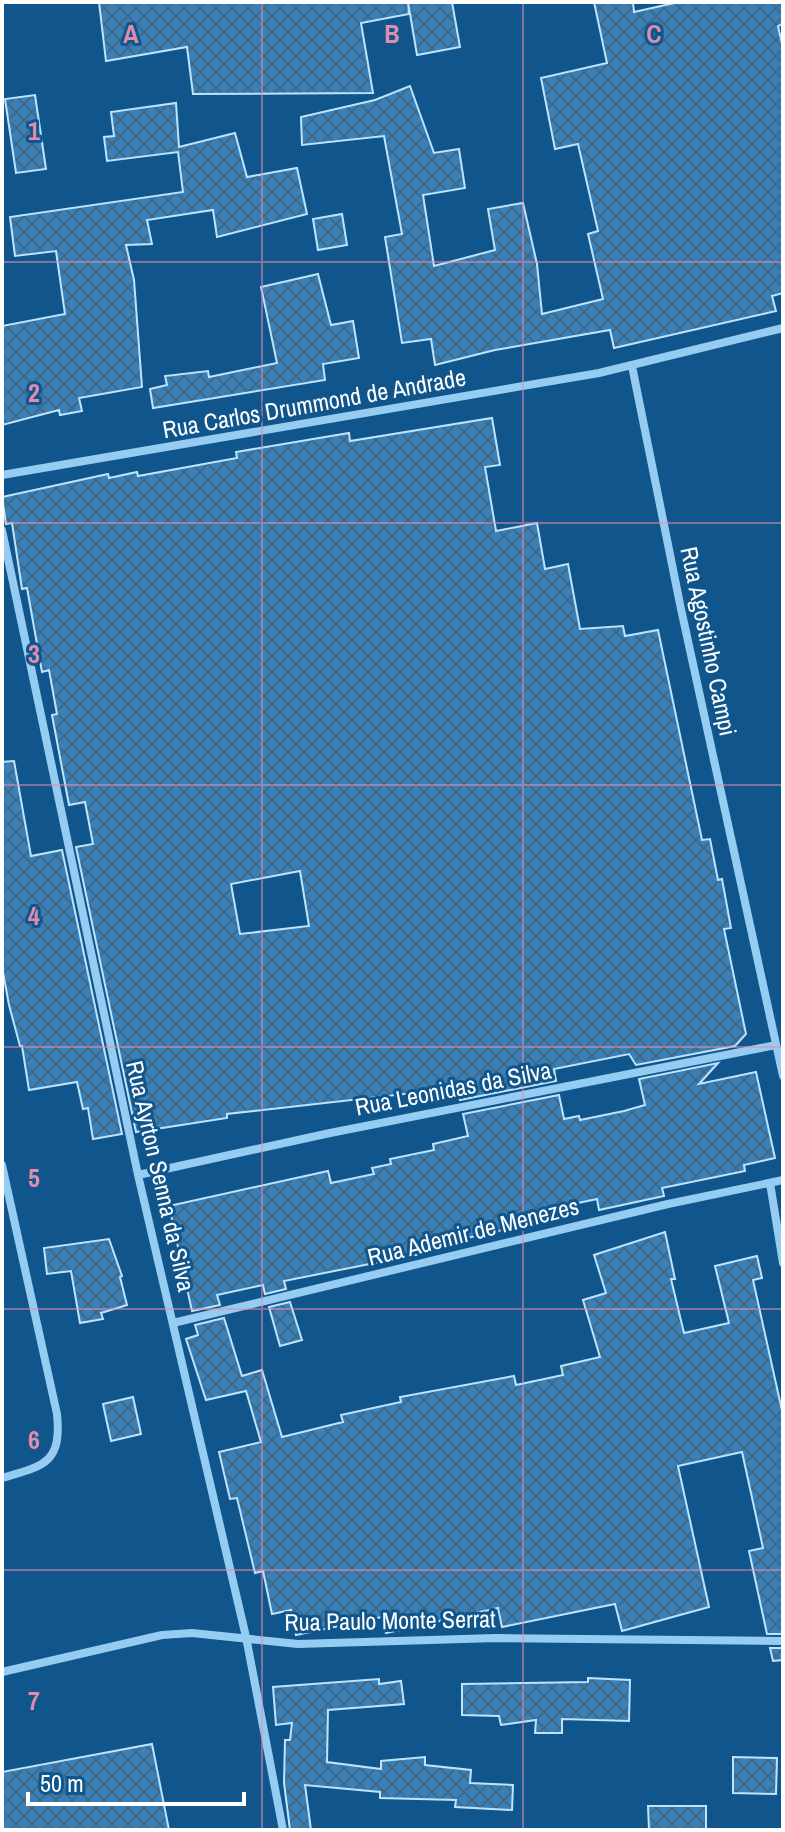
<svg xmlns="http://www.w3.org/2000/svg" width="785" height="1832" font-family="'Archivo Narrow',sans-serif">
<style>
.building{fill:url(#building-cross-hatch);stroke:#bee3fd;stroke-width:2;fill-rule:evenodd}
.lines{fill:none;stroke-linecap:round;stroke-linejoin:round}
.minor{stroke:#97ccf2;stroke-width:8}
.grid{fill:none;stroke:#e08cad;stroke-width:2;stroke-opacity:0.55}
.labels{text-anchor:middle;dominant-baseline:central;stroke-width:6;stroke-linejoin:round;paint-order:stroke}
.street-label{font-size:24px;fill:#fff;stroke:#10568d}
.grid-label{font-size:26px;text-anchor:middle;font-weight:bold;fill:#e08cad;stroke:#10568d;stroke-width:6;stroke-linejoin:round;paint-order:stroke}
</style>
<defs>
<pattern id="building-cross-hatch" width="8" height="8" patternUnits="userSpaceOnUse" patternTransform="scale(2)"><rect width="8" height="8" fill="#3880b7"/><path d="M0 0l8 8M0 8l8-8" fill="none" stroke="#416987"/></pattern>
</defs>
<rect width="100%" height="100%" fill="#10568d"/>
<path class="building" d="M99,2H452L460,47L417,55L408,2L409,14L361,23L373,93L193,94L187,47L106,61Z
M594,2H633L634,12L679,2H783V24L778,26L783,48V293L772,296L776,311L614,348L610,330L495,350L435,365L431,339L402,343L385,237L402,234L384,136L302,145L301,117L375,100L410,86L434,153L459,149L465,188L423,195L434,266L495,250L488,209L523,203L537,264L542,314L603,299L588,234L598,231L578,144L555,149L541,78L607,63Z
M35,95L46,169L16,173L5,99Z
M176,103L179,147L235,133L247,177L297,168L307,214L217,237L213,210L147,220L152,244L126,245L134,280L142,387L79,398L82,411L60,415L59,410L2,425V326L65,314L56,251L15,256L10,217L183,192L178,152L107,161L104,137L114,136L111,112Z
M342,214L347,245L318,250L313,219Z
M318,274L331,325L353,321L359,358L323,364L325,380L153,408L150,389L167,385L165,376L208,371L209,377L277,363L261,287Z
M492,418L500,465L485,467L496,531L537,523L545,569L568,564L580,629L623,626L625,636L658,630L702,840L710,839L718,880L722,879L731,928L724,929L746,1034L735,1046L636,1065L629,1054L554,1069L556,1081L460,1100L458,1092L432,1096L431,1091L227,1114V1118L136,1132L76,847L93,844L85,802L69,805L52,715L57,714L49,670L42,672L27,588L22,589L12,523L6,524L2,497L108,474L109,478L137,472L138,476L237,458L236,452L349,433L350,441ZM300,871L309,926L240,934L231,884Z
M14,761L31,856L62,850L122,1134L93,1139L88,1108L83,1109L77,1082L29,1090L22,1046H20L9,1005L2,967V762Z
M718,1063L699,1084L756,1072L775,1158L744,1165L745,1171L662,1188L664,1196L599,1210L597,1199L536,1212L538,1222L432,1246L420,1254L284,1281L286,1289L265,1294L263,1285L217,1295L220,1305L192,1311L169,1206L328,1171L331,1183L374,1174L372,1168L391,1164L390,1159L434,1150L433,1144L468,1136L463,1114L559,1095L564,1119L579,1116L580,1120L624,1111L645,1105L639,1079Z
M665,1232L675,1279H671L684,1333L729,1323L715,1266L757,1256L762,1278L753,1280L783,1415V1634H767L749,1551L763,1548L742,1452L678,1466L709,1607L622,1631L615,1604L502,1627L498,1608L386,1633L382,1617L296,1635L291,1610L272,1614L263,1571L255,1573L237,1498L230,1499L219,1452L261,1442L246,1391L206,1400L186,1339L198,1335L195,1325L224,1318L242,1376L262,1370L282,1437L343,1422L341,1415L401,1402L400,1397L514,1376L516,1385L563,1375L561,1366L600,1357L583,1300L606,1293L594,1255Z
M109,1239L122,1276L120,1277L127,1305L101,1313L103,1319L80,1323L71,1271L47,1274L44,1248Z
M290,1302L302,1340L280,1346L269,1307Z
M133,1397L141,1434L111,1441L103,1404Z
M770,1648H783V1660L773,1661Z
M588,1678L630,1680L629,1721L562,1719V1733H535L536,1720L501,1725L499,1716L462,1715V1684L588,1682Z
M379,1679V1684L401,1681L404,1704L328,1710L327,1762L381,1769V1761L425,1757V1765L471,1770L470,1783L513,1785L512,1810L455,1807L456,1800L380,1798V1792L305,1785L311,1830H290L284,1783L285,1740H290L292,1723L276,1725L273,1687Z
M152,1744L169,1830H2V1772Z
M733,1757L777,1758L776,1794L733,1793Z
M648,1806H706V1830H649Z"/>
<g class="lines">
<path class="minor" d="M632,366L681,609L783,1076
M2,475L599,373L783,328
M2,530L138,1175L246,1637L283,1830
M2,1165L57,1414C62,1463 44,1466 2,1478
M138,1175L330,1133L776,1045
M770,1183L783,1263
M173,1323L668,1204L783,1180
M2,1672L162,1635L192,1633L298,1644L496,1638L783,1641"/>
</g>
<path class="grid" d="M262,2V1830M523,2V1830M2,262H783M2,523H783M2,785H783M2,1047H783M2,1309H783M2,1570H783"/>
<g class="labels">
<g class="street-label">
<text transform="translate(314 403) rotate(-10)">Rua Carlos Drummond de Andrade</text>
<text transform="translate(709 641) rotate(78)">Rua Agostinho Campi</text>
<text transform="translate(453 1088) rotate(-11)">Rua Leonidas da Silva</text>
<text transform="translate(161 1176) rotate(77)">Rua Ayrton Senna da Silva</text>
<text transform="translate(473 1231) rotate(-14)">Rua Ademir de Menezes</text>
<text transform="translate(390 1620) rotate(-1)">Rua Paulo Monte Serrat</text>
</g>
</g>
<g class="grid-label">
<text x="131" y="43">A</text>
<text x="392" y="43">B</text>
<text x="654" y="43">C</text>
<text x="34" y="140">1</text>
<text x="34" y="402">2</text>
<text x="34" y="663">3</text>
<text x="34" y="925">4</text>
<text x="34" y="1187">5</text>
<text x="34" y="1449">6</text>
<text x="34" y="1710">7</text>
</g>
<rect width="785" height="1832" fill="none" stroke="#ffffff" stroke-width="8"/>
<path d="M28 1792v12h216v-12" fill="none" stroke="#ffffff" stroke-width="4"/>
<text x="40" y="1792" font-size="24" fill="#ffffff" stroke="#10568d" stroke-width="6" paint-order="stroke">50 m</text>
</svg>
